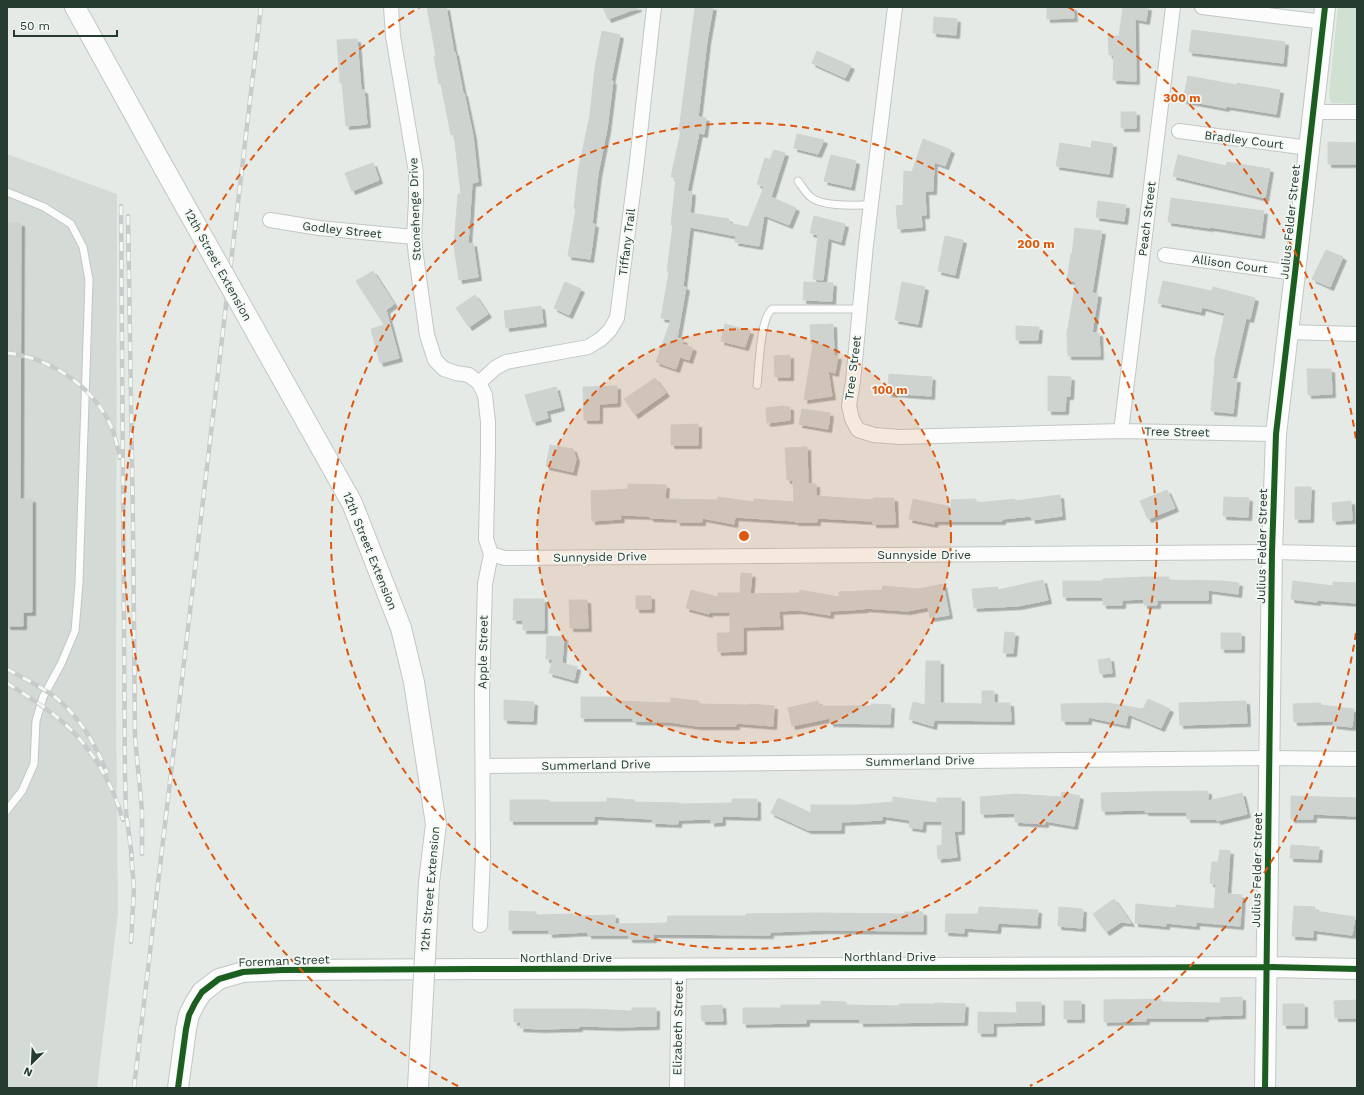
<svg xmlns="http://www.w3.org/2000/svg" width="1364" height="1095" font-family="'Work Sans',sans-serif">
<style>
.built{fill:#d4dbd6}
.green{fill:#d0e1d1}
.building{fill:#ced3d0;stroke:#ced3d0;filter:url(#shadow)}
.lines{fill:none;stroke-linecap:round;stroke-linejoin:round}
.lane-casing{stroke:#c2c7c4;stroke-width:9}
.street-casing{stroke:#c2c7c4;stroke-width:16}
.secondary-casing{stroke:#c1c7c4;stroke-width:22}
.lane{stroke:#fbfcfb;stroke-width:7}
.street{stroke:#fbfcfb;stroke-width:14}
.secondary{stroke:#fbfcfb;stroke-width:20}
.rail-casing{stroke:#c7cbc9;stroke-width:4.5}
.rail{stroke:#f4f8f5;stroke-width:3;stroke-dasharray:9;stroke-linecap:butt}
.secondary-bridge-casing{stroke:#c1c7c4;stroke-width:22;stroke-linecap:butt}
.secondary-bridge{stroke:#fbfcfb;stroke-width:20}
.cycleway-casing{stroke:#f4f8f5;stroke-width:8}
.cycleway{stroke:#1b5e20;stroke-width:6}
.ring{fill:none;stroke:#de580e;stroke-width:2;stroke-dasharray:7 5}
.labels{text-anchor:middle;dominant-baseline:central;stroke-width:3.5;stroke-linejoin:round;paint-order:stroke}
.street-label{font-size:12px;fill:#253b30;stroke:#f4f8f5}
.centre{fill:#de580e;stroke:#f4f8f5;stroke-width:2}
.ring-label{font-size:12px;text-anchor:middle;font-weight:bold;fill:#de580e;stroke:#f4f8f5;stroke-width:3.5;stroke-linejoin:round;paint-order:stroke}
</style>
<defs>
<filter id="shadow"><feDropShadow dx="3.5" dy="3.5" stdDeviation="0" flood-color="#0004"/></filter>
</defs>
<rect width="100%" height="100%" fill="#e5eae7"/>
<path class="built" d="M7,154L117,194L116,703L118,913L97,1088H7Z"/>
<path class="green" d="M1338,7H1357V104L1331,103L1329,94Z"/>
<path class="building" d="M427,7H446L454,53L455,52L463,93H464L473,136L478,182L472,183L468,244L473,243L478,277L459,280L454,246L458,194H461L454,134L451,135L441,84H439L434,56H436Z
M603,7H638V8L608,19Z
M695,7H713L707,41L698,117L706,118L704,134L699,133L687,191L692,192L690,213L729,219V223L748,227L764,187L757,184L765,158L770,160L774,150L785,153L771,197L796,208L789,225L764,215L759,246L735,242L736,236L690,227L683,286L686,287L677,338L684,340L682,344L693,348L689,360L680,357L676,369L656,362L671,320L661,318L669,272L667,271L673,225H671L676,178L671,177L681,131H679Z
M1047,7H1073L1074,18L1047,19Z
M1123,7H1148L1146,21L1135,19L1136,81L1113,80L1114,55H1109L1108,36H1119Z
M934,17L957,19L956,35L933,33Z
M1192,30L1285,42L1283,63L1189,52Z
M602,31L620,35L611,81H613L607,129L598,174L592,224H595L590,259L568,256L576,209L574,208L578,172L590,115L595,68Z
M357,39L361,90H364L367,124L346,126L342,83H340L337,40Z
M817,51L851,66L845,78L812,63Z
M1188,76L1237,85V83L1280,90L1276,114L1226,106V108L1183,100Z
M1121,112H1136V128H1121Z
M797,134L824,140L818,154L794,148Z
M923,139L951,150L945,166L934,162L933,191H925L926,215H921L922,227L898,229L896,206L903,205L904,171L912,172Z
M1092,141L1113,144L1109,174L1056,166L1060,143L1091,148Z
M1328,142L1357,143V164H1328Z
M831,155L856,161L851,187L824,181Z
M1178,155L1226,166L1227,162L1270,169L1265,198L1173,176Z
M373,163L379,180L352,191L345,173Z
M1171,198L1264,211L1261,235L1210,227V228L1168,222Z
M1098,201L1126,205L1124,221L1096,217Z
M814,216L845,224L841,242L828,238L823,280L813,279L818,235L810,233Z
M7,223H21L20,499H32V612H23V626H7Z
M1075,228L1102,231L1092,293L1098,294L1092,333H1099L1100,356H1068L1067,333L1076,282L1067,280L1071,254H1072Z
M945,236L963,240L955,275L938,271Z
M1326,250L1343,257L1330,287L1312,279Z
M373,271L394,304L386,310L399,358L380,363L371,329L384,325L356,281Z
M1163,281L1212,291L1213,287L1255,298L1250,319L1246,318L1232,379H1237L1233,413L1211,411L1215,364L1214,363L1225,313L1202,307L1201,312L1158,303Z
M565,282L581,289L569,315L554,308Z
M804,282L833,283L832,301L803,300Z
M902,282L925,287L918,324L895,320Z
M475,295L488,314L469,327L456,308Z
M541,306L543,323L506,328L504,311Z
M725,324L750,331L745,347L721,341Z
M833,324L834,356H838L835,373L828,371L832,396L804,400L813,344H811L810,325Z
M1016,326L1039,327L1038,340H1016Z
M790,355V377H775L774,356Z
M1307,369H1331L1332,394L1308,395Z
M889,374L932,377L931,396L888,393Z
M1048,376L1071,377L1070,396H1066L1065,411H1048Z
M655,378L666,393L635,415L624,399Z
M617,386V403L599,404V420H584L583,387Z
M556,387L561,407L546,411L548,418L533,422L525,395Z
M783,406L790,407V420L767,423L766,408Z
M802,409L830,413L828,429L799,424Z
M698,424V445H671V425Z
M550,445L573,449L576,459L573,472L546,466Z
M807,447L808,484H816V496L873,500V498H894L895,524H873V521L817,518V522H795V521L735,517L734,524L702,518V522H677V519L650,518V516L620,515L621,519L592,521L591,491L628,489V484L666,485L665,499L718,500V497L754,502V499L794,502L793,480H787L785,448Z
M1295,487H1311L1310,519H1295Z
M1167,490L1175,508L1148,519L1140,501Z
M1060,495L1062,516L1032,520L1031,516L1002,519V521H935L934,524L909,519L913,499L951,507V500L976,499V503L1015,499V501Z
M1224,497L1249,498L1248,517L1223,516Z
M1351,501L1352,520L1333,521L1332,503Z
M741,573L752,574L750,594L799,593L800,590L839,597V592L882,590L883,586L919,589L943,584L949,615L930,618L928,607L907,611L865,608V609L830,611V615L798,610L779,611L780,626L743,627V651L718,652L717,633H730V612H709V614L686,608L691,590L718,597V593H740Z
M1144,577H1169V580L1222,581L1239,583L1238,594L1208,590V600H1157V605H1144V599L1122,600V605H1103V597H1063V581H1103V579Z
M1043,580L1048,600L1018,606L974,608L972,589L998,587V590Z
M1293,581L1333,586V582L1357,583V603L1317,600V602L1291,599Z
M636,596H651V609H636Z
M514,599H544V630H523V620H513Z
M569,600H587L588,628H570Z
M1005,632L1015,633L1013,653H1003Z
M1221,633H1241V649H1221Z
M547,636L564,637L562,663L577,667L574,680L549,673L553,659H546Z
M1110,658L1112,673L1100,674L1098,660Z
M926,661H940V703L982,704V691H994V703H1010L1011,721L934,720L933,726L909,719L913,702L925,705Z
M581,697H616V701L671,703V698L699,701V704L749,705L750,704L774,706L773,726L736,723V726H697L669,722L633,721V718H581Z
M1148,699L1170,709L1161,728L1128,714L1126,725L1088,717V721H1062L1061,704L1108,703L1143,709Z
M504,700L534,702L533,721L504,720Z
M818,701L819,706H871V704L891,705L890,724L830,723V718L792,726L788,708Z
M1246,701L1247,723L1180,725L1179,703Z
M1321,703V705L1354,709L1352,727L1333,725L1334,721L1294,722L1293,704Z
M1208,791V801L1242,793L1247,814L1217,821V819H1187V812H1145V810L1102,811L1101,793L1139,792Z
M1062,792L1080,796L1074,826L1045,821V824L1015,822V813L981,814L980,797L1016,794L1061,797Z
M1291,796L1357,798V816L1313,814V819H1291Z
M893,797L937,803V798H961V831H954L957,857L938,859L937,846L942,845V821H923L922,829L909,827L910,820L882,816V820L841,822V830H808L771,813L778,798L811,813V805H857L893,802Z
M607,798L635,800L634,802L679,803V804L732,803V799H757V817L722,816V822L711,823V819L678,820V824L652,823L653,819L594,816V821H510V800H549V802H607Z
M1291,845L1319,847L1318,859L1290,858Z
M1220,850L1230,851L1227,894L1242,895L1240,926L1196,922V926L1166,923V926L1135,923L1136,904L1176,908V905L1214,909L1216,884L1210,883L1212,862H1218Z
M1114,899L1131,923L1121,922L1106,932L1093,914Z
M1294,906L1315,907V911L1355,917L1352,935L1313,930V937L1292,936Z
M979,907L1038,910L1037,925L998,923L997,930L964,928V933L945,932L946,914H978Z
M1059,907L1083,909L1082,928L1058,926Z
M509,911L536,912V915L573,914V916L615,915V924L667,923L668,916H746V914L819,913L905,914V912H923V931L825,930L770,932V935L653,934V939H629V935H588V932L549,934V930H509Z
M1242,997V1015L1205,1016V1018H1146V1021L1104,1022V1000L1161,999V1002L1221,1003L1220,998Z
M1357,1000V1018H1335L1334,1001Z
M821,1001L846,1002V1005L899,1006V1004H934L935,1003L965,1004L964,1022L860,1023V1019H806V1023L743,1024V1008H781V1005H821Z
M1064,1001H1081V1019H1064Z
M1016,1002H1041V1022L993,1023V1033H978V1012L1017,1013Z
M1283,1004H1304V1025H1283Z
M722,1005L723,1021H702L701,1006Z
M632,1008H656V1026L617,1027L579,1026V1028L541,1029L520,1028L521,1022H514V1009H585L632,1011Z"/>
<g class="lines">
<defs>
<path id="lane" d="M798,181C802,186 806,194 812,198C824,207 856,205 871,205
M7,192L44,207L71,224L83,247L89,280L79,583L75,631L61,664L43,697L36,721L34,764L22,791L7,810
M757,385C759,369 760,318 772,309H860"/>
<path id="street" d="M391,7L393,36L416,172V201L414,237L416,256L427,335L435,360L444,369L456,373L469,375L479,383L485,395L488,422V452L486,539L491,554L485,584L482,693L483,856L480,925
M895,7L866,245L853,381L849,406L852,419L858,430L874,435L900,437L1121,431L1276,434
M1202,7L1324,22
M1314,112H1357
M1179,131L1309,148
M270,220L319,228L414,237
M1165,255L1295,273
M1288,332L1357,334
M479,383L495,368L506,362L588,347L601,339L610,330L617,318L637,161L654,7
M1121,431L1173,7
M491,554L505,558L1272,552L1357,554
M483,766L1269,758L1357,759
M677,1088L679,969"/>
<path id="secondary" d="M75,7L165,170
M178,1088L186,1029L189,1015L195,1003L202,992L219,979L243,972L282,970L477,969L1266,967L1357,969
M1265,1088L1272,552L1276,434L1295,273L1325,7"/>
</defs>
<use href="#lane" class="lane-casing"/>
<use href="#street" class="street-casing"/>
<use href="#secondary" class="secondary-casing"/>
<use href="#lane" class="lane"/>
<use href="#street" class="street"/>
<use href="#secondary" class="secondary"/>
<defs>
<path id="rail" d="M121,206L125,774L126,812L132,857
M128,216L133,523L135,737L142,811V854
M7,353C52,358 96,388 113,431C116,440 118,449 120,458
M7,669C23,678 40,686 55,697C79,716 96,745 107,773
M7,683C27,696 49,709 67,726C93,750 113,785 123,820
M131,942L134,888L131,853
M134,1088L261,7"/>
</defs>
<use href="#rail" class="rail-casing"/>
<use href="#rail" class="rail"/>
<defs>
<path id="secondary-bridge" d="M165,170L352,503L401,628L414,682L436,824L429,882L418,1088"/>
</defs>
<use href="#secondary-bridge" class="secondary-bridge-casing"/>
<use href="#secondary-bridge" class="secondary-bridge"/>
<defs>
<path id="cycleway" d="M178,1088L186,1029L189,1015L195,1003L202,992L219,979L243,972L282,970L477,969L1266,967L1357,969
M1265,1088L1272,552L1276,434L1295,273L1325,7"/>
</defs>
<use href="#cycleway" class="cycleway-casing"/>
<use href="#cycleway" class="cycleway"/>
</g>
<circle cx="744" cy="536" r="207" fill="#de580e" fill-opacity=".12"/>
<g class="ring">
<circle cx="744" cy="536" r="207"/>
<circle cx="744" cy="536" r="413"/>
<path d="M1356 633A620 620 0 0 1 1030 1086M458 1086A620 620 0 0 1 420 7M1068 7A620 620 0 0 1 1356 439"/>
</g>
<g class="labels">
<g class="street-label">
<text transform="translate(1244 140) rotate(7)">Bradley Court</text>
<text transform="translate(415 209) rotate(-92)">Stonehenge Drive</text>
<text transform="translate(1147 219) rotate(-83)">Peach Street</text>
<text transform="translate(1290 222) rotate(-84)">Julius Felder Street</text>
<text transform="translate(342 230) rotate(6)">Godley Street</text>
<text transform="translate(627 242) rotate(-83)">Tiffany Trail</text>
<text transform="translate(1230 264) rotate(8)">Allison Court</text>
<text transform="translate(218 265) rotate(61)">12th Street Extension</text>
<text transform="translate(853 368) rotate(-83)">Tree Street</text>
<text transform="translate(1177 432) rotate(1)">Tree Street</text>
<text transform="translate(1262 546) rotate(-89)">Julius Felder Street</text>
<text transform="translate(370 551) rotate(68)">12th Street Extension</text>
<text x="924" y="555">Sunnyside Drive</text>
<text transform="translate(600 557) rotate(-1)">Sunnyside Drive</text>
<text transform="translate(483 652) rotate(-89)">Apple Street</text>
<text transform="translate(920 761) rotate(-1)">Summerland Drive</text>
<text transform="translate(596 765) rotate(-1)">Summerland Drive</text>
<text transform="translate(1257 870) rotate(-89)">Julius Felder Street</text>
<text transform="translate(430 889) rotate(-85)">12th Street Extension</text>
<text x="890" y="957">Northland Drive</text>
<text x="566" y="958">Northland Drive</text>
<text transform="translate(284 961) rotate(-2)">Foreman Street</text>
<text transform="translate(678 1028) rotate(-89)">Elizabeth Street</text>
</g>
</g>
<circle cx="744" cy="536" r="6" class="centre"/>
<g class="ring-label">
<text x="1182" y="102">300 m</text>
<text x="1036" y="248">200 m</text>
<text x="890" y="394">100 m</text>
</g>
<rect width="1364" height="1095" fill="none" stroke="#253b30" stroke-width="16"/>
<g transform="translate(32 1063) rotate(204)" stroke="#f4f8f5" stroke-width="3" paint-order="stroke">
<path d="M0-3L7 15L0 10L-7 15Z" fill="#253b30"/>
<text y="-6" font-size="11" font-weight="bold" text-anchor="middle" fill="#253b30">N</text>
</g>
<path d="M14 30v6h103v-6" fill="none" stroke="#253b30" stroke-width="2"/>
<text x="20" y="30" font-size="12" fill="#253b30" stroke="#f4f8f5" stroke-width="3" paint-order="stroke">50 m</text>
</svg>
